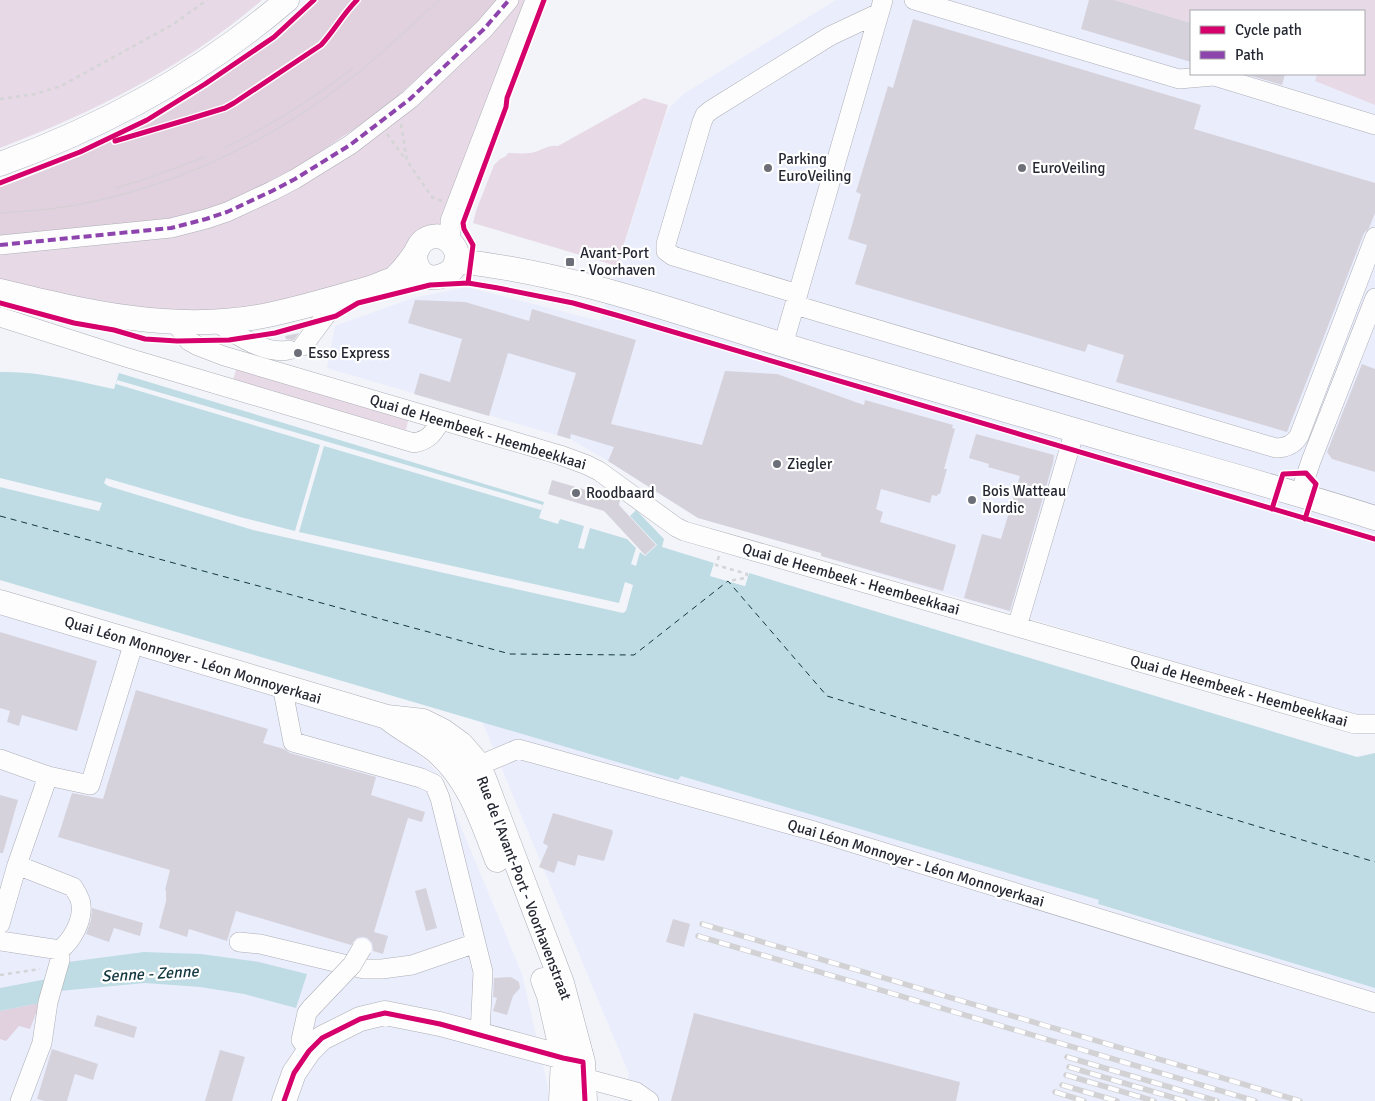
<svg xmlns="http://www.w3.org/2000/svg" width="1375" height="1101" font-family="Signika,sans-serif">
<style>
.built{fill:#eaedfc}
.green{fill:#e7d9e5}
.forest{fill:#e1d0de}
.water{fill:#bfdce4}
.pier{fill:#f2f4fa}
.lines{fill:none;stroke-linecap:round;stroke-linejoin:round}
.ferry{stroke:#11373f;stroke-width:1;stroke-dasharray:6 5;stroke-linecap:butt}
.building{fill:#d5d2db}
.minor-casing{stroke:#acaeb5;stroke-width:20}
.major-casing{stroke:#acaeb5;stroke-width:25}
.path{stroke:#d4d5d7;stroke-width:2.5;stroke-dasharray:4 4;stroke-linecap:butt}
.minor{stroke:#fdfdfe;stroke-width:19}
.major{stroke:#fdfdfe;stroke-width:24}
.tram{stroke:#d2d2d4;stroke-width:1}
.rail-casing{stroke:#d2d2d4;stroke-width:5.5}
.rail{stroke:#fff;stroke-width:4;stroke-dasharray:11;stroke-linecap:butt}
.minor-bridge-casing{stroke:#acaeb5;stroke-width:20;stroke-linecap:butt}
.minor-bridge{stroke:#fdfdfe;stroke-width:19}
.quiet{stroke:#8e44ad;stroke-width:4;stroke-dasharray:8 4;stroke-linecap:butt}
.cycleway-casing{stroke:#fff;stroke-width:8}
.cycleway{stroke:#d6006c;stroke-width:5}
.poi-dot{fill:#6d6f78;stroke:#fff;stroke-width:2}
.labels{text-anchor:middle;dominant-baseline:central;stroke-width:4.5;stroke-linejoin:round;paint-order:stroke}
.poi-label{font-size:15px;fill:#252732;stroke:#fff;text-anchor:start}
.street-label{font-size:15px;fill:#252732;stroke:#fff}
.water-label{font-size:16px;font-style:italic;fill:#11373f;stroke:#fff}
</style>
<rect width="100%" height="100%" fill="#f2f4fa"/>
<path class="built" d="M836,0H1114L1191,23V74H1317L1315,81L1375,105V721L866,570L821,556V553L698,518L608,461L570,439L327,368L335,326L413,298L467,287L600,321L666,114L670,107L685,93Z
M0,607L385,720L439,774L522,974L549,1092L548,1101H0Z
M482,721L678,780L681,776L1100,900L1099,905L1375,988V1101H624L629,1074Z"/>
<path class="green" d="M0,0H262C183,68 97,111 0,148Z
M514,0H528L444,220L439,226L386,273L287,305L167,316L0,280V249L297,183Z
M1114,0H1375V105L1315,81L1317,74H1364V11H1191V23Z
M644,98L668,105L617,266L473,223L476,211L494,165L500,159L506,156L508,153C515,153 523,154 530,153C540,152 548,144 558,146Z
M237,366L409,416L406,430L233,380Z"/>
<path class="forest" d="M319,0H499L445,54L381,111L290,172L242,198L203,212L169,220L0,240V187C117,146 227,83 319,0Z
M40,1003L30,1029L19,1026L6,1041L0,1039V1011Z"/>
<path class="water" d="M0,372C39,371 77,381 114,389L119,373L544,502L539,518L558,524L560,519L584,526L578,548L584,549L590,528L627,539L636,548L631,564L636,566L640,552L645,556L657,545L630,516L636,510L664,539L662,547L714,563L711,576L745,586L749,573L1357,757L1375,753V988L1098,904L1099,900L681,776L678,780L0,580Z
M144,952L201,954L259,962L307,974L296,1008L244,994L200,987L145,983L59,991L68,962Z
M47,979L40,1003L0,1011V988Z"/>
<path class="pier" d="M117,380L543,505L541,510L324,446L299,532L619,603L625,582L633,585L626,611L623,613L253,530L108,486L104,483L106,478L240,517L295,531L320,445L116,384Z
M0,478L102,503L99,511L0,487Z
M714,563L717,564L713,574L728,579L743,583L747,573H749L745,586L710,576Z"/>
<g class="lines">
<path class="ferry" d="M0,516L510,654L634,655L728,581L827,696L1375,862"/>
</g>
<path class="building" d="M1089,0H1114L1191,23V62L1081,29Z
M913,19L1201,105L1194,129L1375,183V213L1369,228L1364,233L1287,432L1116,382L1124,355L1088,344L1085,352L855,284L867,245L848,239L861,194L856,192L888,86L893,88Z
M1245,74H1285L1282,85Z
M415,300L465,302L529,321L532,309L636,340L611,424L702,445L725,371L777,374L864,405L865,400L953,425L952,428L955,429L944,469H947L940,494H938L937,496L932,495L930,503L881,489L876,509L883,512L880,522L956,545L943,591L821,556V553L698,518L608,461L614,447L571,434L570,439L557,435L576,373L508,353L489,416L414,394L420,373L450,382L462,339L408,323Z
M299,333L294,340L286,339L285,336Z
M1362,364L1375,369V472L1332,459L1327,452Z
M976,434L1054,455L1053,463L1010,611L964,598L982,534L1001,539L1020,476L988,467L989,464L969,458Z
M552,480L620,500L619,505L656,545L645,555L604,511L548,494Z
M0,632L97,661L77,731L22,715L19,726L7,722L10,711L0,708Z
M136,690L268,729L263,743L284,749L290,753L376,777L371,795L425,812L422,822L408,818L374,932L388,936L383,954L373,951L372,943L367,938L363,937L357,938L351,945L236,911L227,941L189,929L187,937L159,928L166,901V890H165L170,870L58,837L72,793L103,799Z
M0,795L18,800L3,853H0Z
M553,813L612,830L613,832L604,861L578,855L575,866L558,861L554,873L539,867L548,846L543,843Z
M426,888L437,928L426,931L415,891Z
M92,908L143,923L140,936L114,928L109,942L86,934L91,920Z
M673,919L690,924L684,947L666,942Z
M511,977L519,982L520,988L513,996L507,1015L493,1011L497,998L493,997L494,978Z
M694,1013L960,1082L956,1101H671Z
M97,1015L137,1027L134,1038L94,1026Z
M52,1049L98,1064L93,1080L75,1074L67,1101H45L37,1099Z
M220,1050L245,1057L232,1101H205Z"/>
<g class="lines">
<defs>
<path id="minor" d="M914,0L1169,76L1179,79L1214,76L1375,125
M451,243L450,221L535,0
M0,245L171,228L206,219L227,212L272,191L295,179L350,145L410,99L484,29L509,0
M798,294L673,256L666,251V244L702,122L705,115L711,110L830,36L879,13
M795,305L1276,448C1286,448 1294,444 1299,436L1375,237
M0,317L125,357L414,443C430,440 434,432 441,420
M175,322L189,341L198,346L224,356L560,455L587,465L599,471L676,527L684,531L1355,724H1375
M215,322C237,334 263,355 289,350
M783,345L883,0
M303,346L326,315L334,298
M1300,494L1311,461L1375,298
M1017,627L1075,430
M282,686L293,742L421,778L434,784L440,798L483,972L480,1034
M0,759L48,776
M466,771L518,749L814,831L1375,1003
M0,924L17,865L48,776L90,785L134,642
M0,941L60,950C72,940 83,921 81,905C81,899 76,892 73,887L17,865
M239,942L260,944L364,969H382L412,965L476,943
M309,1051L301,1040L307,1013L312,1007
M584,1078L636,1092L649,1101
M20,1101L42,1043L48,1002L60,960V950"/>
<path id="major" d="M0,164C105,126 202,73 287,0
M456,261C583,274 705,323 827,358C925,387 1023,416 1122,444C1207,468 1291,491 1375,518
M394,279C401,272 408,264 414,255C417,251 418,246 422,242C429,235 442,234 450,242C478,270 416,299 415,254
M0,291C86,312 174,333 263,316C299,309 334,298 370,288C378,286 386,281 395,279C404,277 415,276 425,275
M0,602L387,717L423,721L443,731L461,744L475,760L484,778L562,983L583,1062L585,1101
M389,719C404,731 422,739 436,751C469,779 482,821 497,860
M543,980L549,996L563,1058L561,1101
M284,1101L294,1073L309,1051L322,1038L360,1019L385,1013L440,1024L574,1060"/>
</defs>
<use href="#minor" class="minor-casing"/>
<use href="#major" class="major-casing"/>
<path class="path" d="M0,99L35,94L61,86L172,25L207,0
M401,124L407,161L432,197L442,201
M387,134L406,160
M719,556L716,565L747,574L746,578L728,581
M0,975L40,969"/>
<use href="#minor" class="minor"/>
<use href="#major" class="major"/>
<path class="tram" d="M224,148C270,126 313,99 353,68
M116,188L146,179L205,157
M0,213C29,211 58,209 86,203C179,184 268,142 342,85C376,60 407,29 439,0"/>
<defs>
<path id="rail" d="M702,924L1300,1101
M698,936L1255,1101
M1067,1057L1217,1101
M1069,1067L1185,1101
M1066,1075L1154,1101
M1062,1085L1117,1101
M1055,1092L1084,1101"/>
</defs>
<use href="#rail" class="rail-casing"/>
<use href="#rail" class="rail"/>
<defs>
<path id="minor-bridge" d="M312,1007L352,965L362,948"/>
</defs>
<use href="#minor-bridge" class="minor-bridge-casing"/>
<use href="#minor-bridge" class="minor-bridge"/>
<path class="quiet" d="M0,245L171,228L206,219L227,212L272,191L295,179L350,145L410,99L484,29L509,0"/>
<defs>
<path id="cycleway" d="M115,141L186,120L225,108L234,103L321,45C334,31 343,14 357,0
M0,183L80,152L147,120L205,84L274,37L314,0
M468,283L473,245L464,229L463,223L506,107L507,98L544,0
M0,303L74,323L114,330L145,339L177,341L229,340L275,333L336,316L358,303L430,285L468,283L498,288L573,303L616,315L1375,539
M1272,509L1283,474L1306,473L1316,484L1305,519
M284,1101L294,1073L309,1051L322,1038L360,1019L385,1013L440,1024L563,1058L583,1062L585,1101"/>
</defs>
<use href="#cycleway" class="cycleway-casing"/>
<use href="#cycleway" class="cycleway"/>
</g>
<g class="poi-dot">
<circle cx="768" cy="168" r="5"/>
<circle cx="1022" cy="168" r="5"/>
<rect x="565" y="257" width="10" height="10" rx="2.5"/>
<circle cx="298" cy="353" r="5"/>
<circle cx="777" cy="464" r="5"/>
<circle cx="576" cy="493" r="5"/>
<circle cx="972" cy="500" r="5"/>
</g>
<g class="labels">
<g class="poi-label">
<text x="778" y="159">Parking<tspan x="778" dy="17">EuroVeiling</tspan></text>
<text x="1032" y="168">EuroVeiling</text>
<text x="580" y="253">Avant-Port<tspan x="580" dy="17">- Voorhaven</tspan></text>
<text x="308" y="353">Esso Express</text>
<text x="787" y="464">Ziegler</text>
<text x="982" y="491">Bois Watteau<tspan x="982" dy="17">Nordic</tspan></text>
<text x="586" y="493">Roodbaard</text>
</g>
<g class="street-label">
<text transform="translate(478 432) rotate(17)">Quai de Heembeek - Heembeekkaai</text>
<text transform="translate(851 579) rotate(16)">Quai de Heembeek - Heembeekkaai</text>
<text transform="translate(193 660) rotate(17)">Quai Léon Monnoyer - Léon Monnoyerkaai</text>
<text transform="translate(1239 691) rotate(16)">Quai de Heembeek - Heembeekkaai</text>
<text transform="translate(916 863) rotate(17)">Quai Léon Monnoyer - Léon Monnoyerkaai</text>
<text transform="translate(524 888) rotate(69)">Rue de l'Avant-Port - Voorhavenstraat</text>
</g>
<g class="water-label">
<text transform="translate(150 974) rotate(-3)">Senne - Zenne</text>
</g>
</g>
<rect x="1190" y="10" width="175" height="65" fill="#ffffff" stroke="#a8a9ad"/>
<rect x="1200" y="26" width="25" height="8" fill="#d6006c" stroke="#a8a9ad"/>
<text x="1235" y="35" font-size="15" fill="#252732">Cycle path</text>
<rect x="1200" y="51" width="25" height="8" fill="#8e44ad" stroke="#a8a9ad"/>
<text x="1235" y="60" font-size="15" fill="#252732">Path</text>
</svg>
